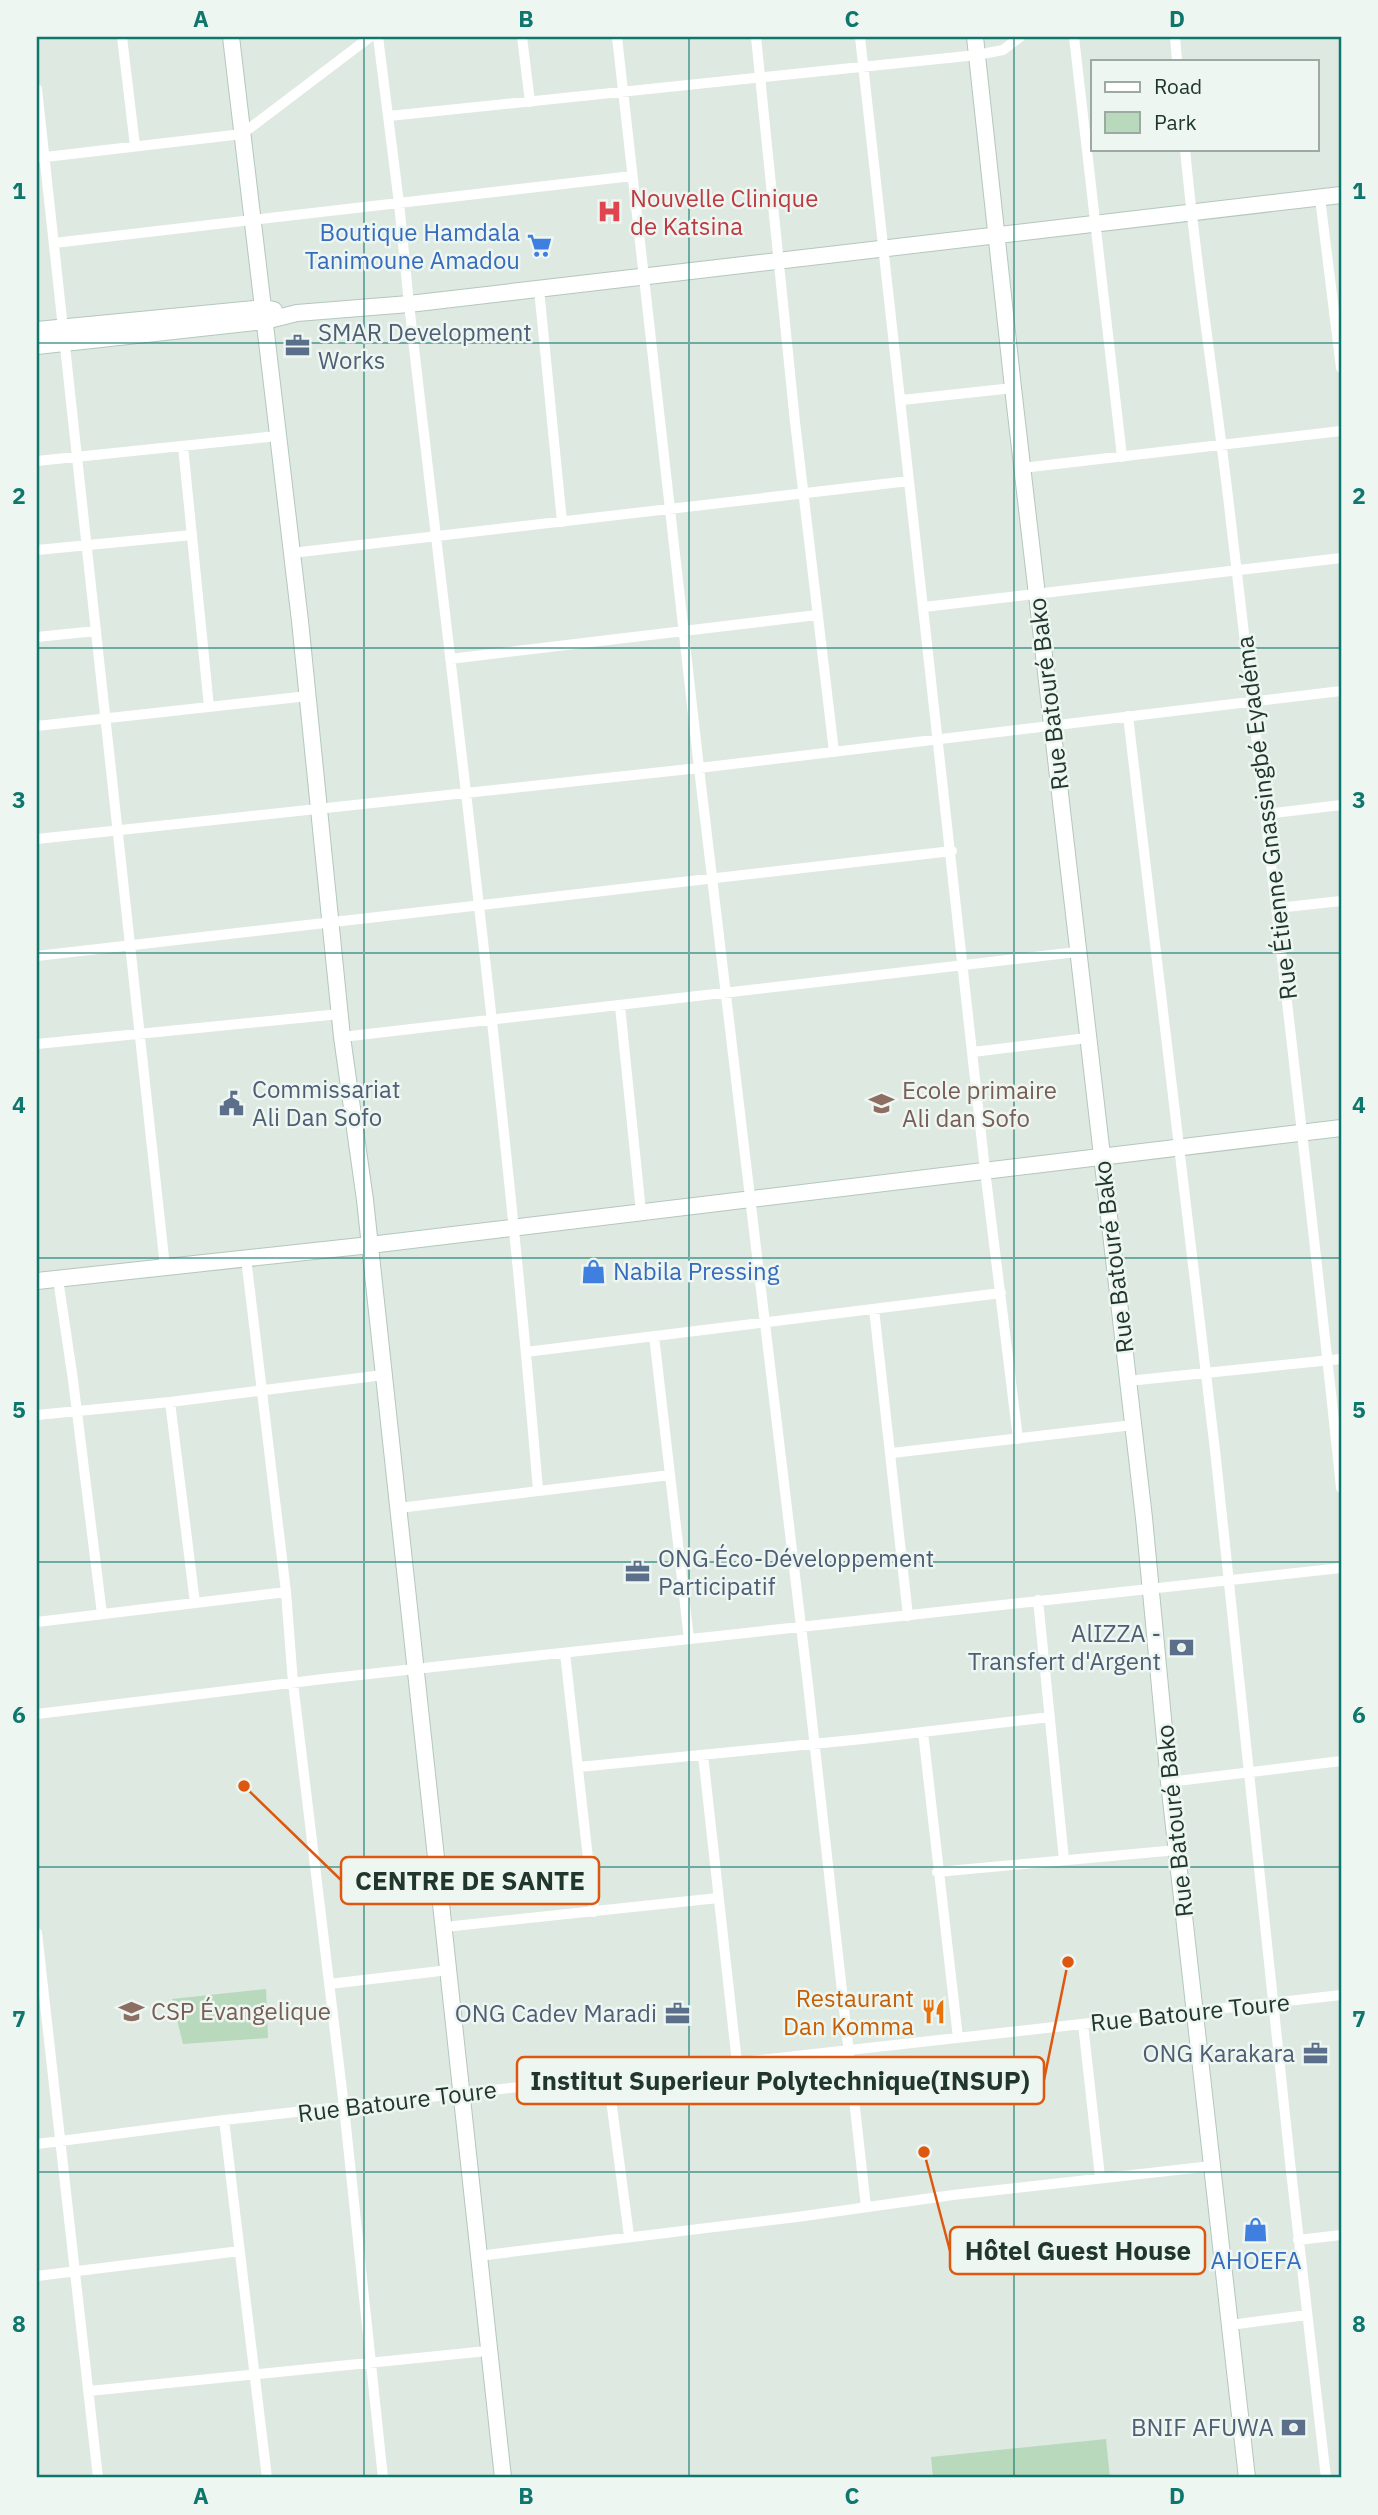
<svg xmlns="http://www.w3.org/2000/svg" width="1378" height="2515" font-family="'IBM Plex Sans',sans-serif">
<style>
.green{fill:#b8d9bc}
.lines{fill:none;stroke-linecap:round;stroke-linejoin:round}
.secondary-casing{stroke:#b3c8bc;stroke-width:18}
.street{stroke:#fff;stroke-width:10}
.secondary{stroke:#fff;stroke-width:16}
.grid{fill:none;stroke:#0f766e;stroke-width:2;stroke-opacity:0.55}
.labels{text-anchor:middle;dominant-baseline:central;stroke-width:5;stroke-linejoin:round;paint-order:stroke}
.health-label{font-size:24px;fill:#be3a42;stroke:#eef6f1;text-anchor:start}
.shop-label{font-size:24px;fill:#366cbe;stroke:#eef6f1;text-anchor:end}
.service-label{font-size:24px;fill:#4e5e75;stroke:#eef6f1;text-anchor:end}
.street-label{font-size:24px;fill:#21372d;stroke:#eef6f1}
.education-label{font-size:24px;fill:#785e54;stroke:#eef6f1;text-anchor:start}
.food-label{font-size:24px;fill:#c56008;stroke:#eef6f1;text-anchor:end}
.leader{fill:none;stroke:#de570e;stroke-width:2.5}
.callout-dot{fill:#de570e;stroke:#eef6f1;stroke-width:2.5}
.callout{fill:#eef6f1;stroke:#de570e;stroke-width:2.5}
.callout-label{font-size:26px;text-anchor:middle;font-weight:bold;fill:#21372d}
.neatline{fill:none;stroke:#0f766e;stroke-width:2.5}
.grid-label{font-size:23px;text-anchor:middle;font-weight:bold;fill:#0f766e}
</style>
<rect width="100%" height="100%" fill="#dee9e2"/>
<path class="green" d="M266,1989L268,2038L183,2044L172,1999Z
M1106,2439L1110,2478H933L931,2457Z"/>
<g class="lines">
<defs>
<path id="secondary" d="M231,37L300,621L342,1037L365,1200L503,2478
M975,37L1013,388L1144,1518L1169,1782L1247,2478
M37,330L264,308L274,310
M37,346L265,321L297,313L409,304L1341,195
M37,1281L370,1245L1341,1128"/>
</defs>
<use href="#secondary" class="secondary-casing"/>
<path class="street" d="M122,37L135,146
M378,37L399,203L409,304C454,699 505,1094 538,1490
M522,37L530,102
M617,37L699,768L808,1685L866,2207
M756,37L795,422L834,752
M860,37L985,1170L1018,1439
M1074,37L1122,457
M1175,37L1177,61
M37,89L165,1267
M389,116L977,55L1003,50L1020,37
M1185,149C1196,268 1215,386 1229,505C1267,833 1307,1160 1341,1488
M37,158L242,134L370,37
M1320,198L1341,368
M54,243L632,176
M539,289L562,522
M902,400L1013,388
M183,446L209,707
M37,461L277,436
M1022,468L1341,431
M37,550L192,535
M292,553L909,481
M924,607L1341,558
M37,637L96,631
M450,659L817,615
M1128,716L1215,1450L1290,2162L1326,2478
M37,726L308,696
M1266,814L1341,805
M37,839L699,768L1341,691
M1277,908L1341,901
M37,956L952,851
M620,1006L641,1212
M342,1037L1077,952
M37,1044L340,1014
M973,1052L1087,1038
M246,1258L286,1592L293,1683L344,2107L383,2478
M58,1279L73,1380L102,1614
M874,1309L908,1616
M654,1336L689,1639
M526,1352L1001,1293
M1128,1381L1341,1359
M170,1402L195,1603
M37,1415L170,1402L383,1375
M892,1453L1133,1425
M399,1508L670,1475
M1038,1600L1064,1860
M37,1622L286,1592
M565,1653L594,1912
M37,1714L323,1679L1341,1568
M923,1732L958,2038
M703,1755L737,2063
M579,1767L863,1739L1050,1717
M1169,1782L1341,1761
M937,1872L1177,1850
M445,1927L718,1898
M37,1933L98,2478
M329,1984L449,1970
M1083,2024L1100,2177
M608,2077L629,2236
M224,2120L267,2478
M37,2144L224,2120L1341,1995
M1298,2240L1341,2235
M478,2256L797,2217L953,2195L1212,2166
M37,2276L240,2251
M1230,2325L1307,2315
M89,2391L487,2351"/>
<use href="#secondary" class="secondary"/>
</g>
<path class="grid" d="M364,37V2478M689,37V2478M1014,37V2478M37,343H1341M37,648H1341M37,953H1341M37,1258H1341M37,1562H1341M37,1867H1341M37,2172H1341"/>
<defs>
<symbol id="hospital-bare" viewBox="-9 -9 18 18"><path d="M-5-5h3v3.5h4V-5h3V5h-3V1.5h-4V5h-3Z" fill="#e0444e" stroke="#eef6f1" stroke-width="2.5" paint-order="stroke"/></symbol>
<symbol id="supermarket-bare" viewBox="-9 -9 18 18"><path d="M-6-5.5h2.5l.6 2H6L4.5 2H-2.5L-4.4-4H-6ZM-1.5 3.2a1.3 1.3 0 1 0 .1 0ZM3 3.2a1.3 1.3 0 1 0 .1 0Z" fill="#3f7fe0" stroke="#eef6f1" stroke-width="2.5" paint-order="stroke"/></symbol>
<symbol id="office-bare" viewBox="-9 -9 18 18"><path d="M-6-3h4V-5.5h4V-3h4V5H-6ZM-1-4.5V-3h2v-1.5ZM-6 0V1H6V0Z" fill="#5c6f8a" stroke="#eef6f1" stroke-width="2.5" paint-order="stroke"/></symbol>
<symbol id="civic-bare" viewBox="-9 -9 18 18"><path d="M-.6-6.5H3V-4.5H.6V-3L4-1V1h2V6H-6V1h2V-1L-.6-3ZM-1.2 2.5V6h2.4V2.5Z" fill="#5c6f8a" stroke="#eef6f1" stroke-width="2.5" paint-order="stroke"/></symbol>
<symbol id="school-bare" viewBox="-9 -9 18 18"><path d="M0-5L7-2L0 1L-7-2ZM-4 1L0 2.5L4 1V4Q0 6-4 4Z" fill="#8d6e63" stroke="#eef6f1" stroke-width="2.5" paint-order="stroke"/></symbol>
<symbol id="shop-bare" viewBox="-9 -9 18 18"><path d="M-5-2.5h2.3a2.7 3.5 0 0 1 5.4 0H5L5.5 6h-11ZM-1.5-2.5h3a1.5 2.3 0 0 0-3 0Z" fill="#3f7fe0" stroke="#eef6f1" stroke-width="2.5" paint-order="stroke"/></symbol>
<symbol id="bank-bare" viewBox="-9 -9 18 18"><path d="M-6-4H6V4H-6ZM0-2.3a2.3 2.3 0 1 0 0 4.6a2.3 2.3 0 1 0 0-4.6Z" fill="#5c6f8a" stroke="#eef6f1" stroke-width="2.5" paint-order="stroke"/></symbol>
<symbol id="restaurant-bare" viewBox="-9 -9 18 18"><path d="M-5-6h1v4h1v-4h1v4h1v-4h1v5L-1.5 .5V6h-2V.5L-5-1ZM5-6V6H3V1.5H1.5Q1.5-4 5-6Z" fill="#e8710a" stroke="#eef6f1" stroke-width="2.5" paint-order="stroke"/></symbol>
</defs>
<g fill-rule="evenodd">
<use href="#hospital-bare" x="592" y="194" width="35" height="35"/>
<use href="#supermarket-bare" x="522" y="228" width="35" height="35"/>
<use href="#office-bare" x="280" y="328" width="35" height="35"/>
<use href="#civic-bare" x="214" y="1086" width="35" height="35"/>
<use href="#school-bare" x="864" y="1086" width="35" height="35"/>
<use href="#shop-bare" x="576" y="1254" width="35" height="35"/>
<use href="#office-bare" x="620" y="1554" width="35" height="35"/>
<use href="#bank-bare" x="1164" y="1630" width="35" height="35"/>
<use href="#school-bare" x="114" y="1994" width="35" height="35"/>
<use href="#restaurant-bare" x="916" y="1994" width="35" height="35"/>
<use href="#office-bare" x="660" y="1996" width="35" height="35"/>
<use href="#office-bare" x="1298" y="2036" width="35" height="35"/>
<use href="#shop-bare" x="1238" y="2212" width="35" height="35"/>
<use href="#bank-bare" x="1276" y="2410" width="35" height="35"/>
</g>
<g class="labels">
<g class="health-label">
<text x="630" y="198">Nouvelle Clinique<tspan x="630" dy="28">de Katsina</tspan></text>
</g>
<g class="shop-label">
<text x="520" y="232">Boutique Hamdala<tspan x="520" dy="28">Tanimoune Amadou</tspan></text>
<text x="613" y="1271" text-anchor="start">Nabila Pressing</text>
<text x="1256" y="2260" text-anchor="middle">AHOEFA</text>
</g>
<g class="service-label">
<text x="318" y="332" text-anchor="start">SMAR Development<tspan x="318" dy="28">Works</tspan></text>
<text x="252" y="1089" text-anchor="start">Commissariat<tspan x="252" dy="28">Ali Dan Sofo</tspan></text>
<text x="658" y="1558" text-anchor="start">ONG Éco-Développement<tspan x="658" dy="28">Participatif</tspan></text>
<text x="1161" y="1633">AlIZZA -<tspan x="1161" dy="28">Transfert d'Argent</tspan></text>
<text x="657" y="2013">ONG Cadev Maradi</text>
<text x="1295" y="2053">ONG Karakara</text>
<text x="1274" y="2427">BNIF AFUWA</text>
</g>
<g class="street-label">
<text transform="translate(1048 694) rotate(-97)">Rue Batouré Bako</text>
<text transform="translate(1266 818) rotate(-97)">Rue Étienne Gnassingbé Eyadéma</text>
<text transform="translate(1113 1257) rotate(-97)">Rue Batouré Bako</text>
<text transform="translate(1174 1821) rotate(-96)">Rue Batouré Bako</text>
<text transform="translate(1190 2012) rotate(-6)">Rue Batoure Toure</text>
<text transform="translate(397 2101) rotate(-7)">Rue Batoure Toure</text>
</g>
<g class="education-label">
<text x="902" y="1090">Ecole primaire<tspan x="902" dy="28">Ali dan Sofo</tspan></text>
<text x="151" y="2011">CSP Évangelique</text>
</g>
<g class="food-label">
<text x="914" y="1998">Restaurant<tspan x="914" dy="28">Dan Komma</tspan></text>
</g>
</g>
<path class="leader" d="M244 1786L341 1880M1068 1962L1044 2080M924 2152L950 2251"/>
<g class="callout-dot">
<circle cx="244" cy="1786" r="7"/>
<circle cx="1068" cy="1962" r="7"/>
<circle cx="924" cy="2152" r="7"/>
</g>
<g class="callout">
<rect x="341" y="1857" width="258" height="47" rx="7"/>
<rect x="517" y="2057" width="527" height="47" rx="7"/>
<rect x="950" y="2227" width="255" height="47" rx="7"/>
</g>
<g class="callout-label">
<text x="470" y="1890">CENTRE DE SANTE</text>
<text x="780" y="2090">Institut Superieur Polytechnique(INSUP)</text>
<text x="1078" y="2260">Hôtel Guest House</text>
</g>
<rect width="1378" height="2515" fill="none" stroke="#eef6f1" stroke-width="77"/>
<rect x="1091" y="60" width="228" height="91" fill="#eef6f1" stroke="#9caaa3" stroke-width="2"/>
<rect x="1105" y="82" width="35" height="10" fill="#ffffff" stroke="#9caaa3" stroke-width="2"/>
<text x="1154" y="94" font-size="21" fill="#21372d">Road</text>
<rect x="1105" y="112" width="35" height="21" fill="#b8d9bc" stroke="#9caaa3" stroke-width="2"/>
<text x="1154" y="130" font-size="21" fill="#21372d">Park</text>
<rect x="38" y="38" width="1302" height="2438" class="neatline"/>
<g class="grid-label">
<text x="201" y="27">A</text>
<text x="526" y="27">B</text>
<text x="852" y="27">C</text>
<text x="1177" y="27">D</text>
<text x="19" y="199">1</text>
<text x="1359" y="199">1</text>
<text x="19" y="504">2</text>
<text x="1359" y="504">2</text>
<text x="19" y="808">3</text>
<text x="1359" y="808">3</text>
<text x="19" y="1113">4</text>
<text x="1359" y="1113">4</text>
<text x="19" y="1418">5</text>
<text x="1359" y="1418">5</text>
<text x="19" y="1723">6</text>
<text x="1359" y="1723">6</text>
<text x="19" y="2027">7</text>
<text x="1359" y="2027">7</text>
<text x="19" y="2332">8</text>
<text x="1359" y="2332">8</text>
<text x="201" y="2504">A</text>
<text x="526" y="2504">B</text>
<text x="852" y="2504">C</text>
<text x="1177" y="2504">D</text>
</g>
</svg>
